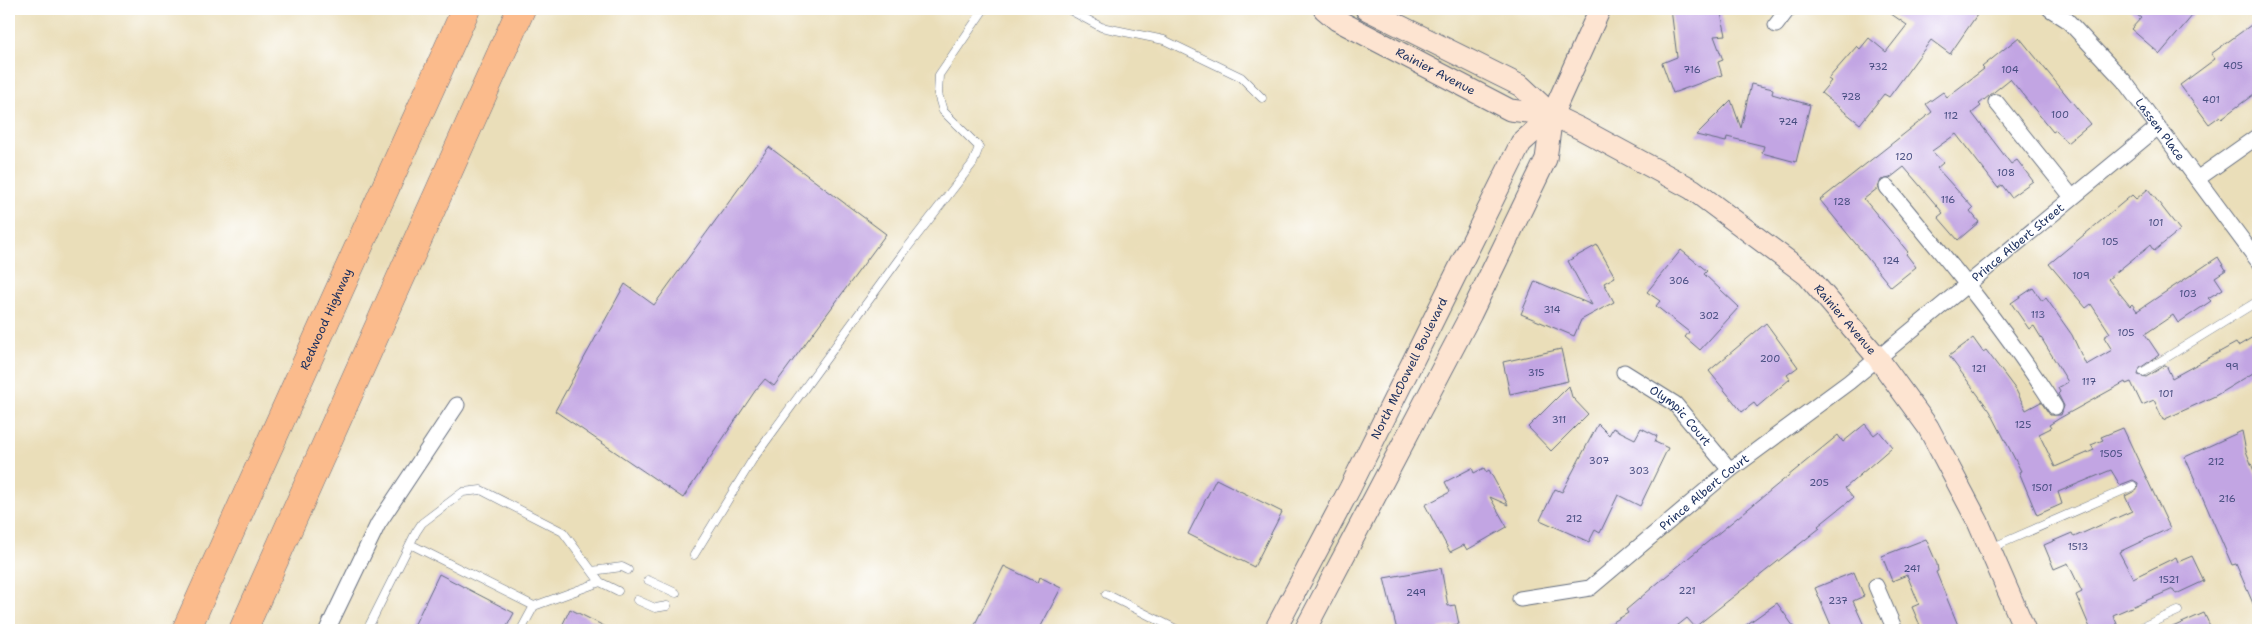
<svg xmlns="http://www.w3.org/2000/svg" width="2267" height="639" font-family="'Shantell Sans',sans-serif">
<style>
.building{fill:#c2a5e3}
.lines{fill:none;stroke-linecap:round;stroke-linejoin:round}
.lane-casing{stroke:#636c7e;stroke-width:9}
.street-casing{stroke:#636c7e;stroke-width:17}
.secondary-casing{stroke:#636c7e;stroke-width:23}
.highway-casing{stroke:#636c7e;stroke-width:29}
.lane{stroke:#fff;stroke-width:8}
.street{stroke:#fff;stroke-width:15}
.secondary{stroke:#fde4d1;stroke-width:21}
.highway{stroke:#fbbb8c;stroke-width:28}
.labels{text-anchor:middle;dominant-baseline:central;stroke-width:4;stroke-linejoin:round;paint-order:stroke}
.number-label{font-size:10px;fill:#454c7f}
.street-label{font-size:12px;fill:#1b2f5e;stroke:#fff}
</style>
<rect width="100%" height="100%" fill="#fff"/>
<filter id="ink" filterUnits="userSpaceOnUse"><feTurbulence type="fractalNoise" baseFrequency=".02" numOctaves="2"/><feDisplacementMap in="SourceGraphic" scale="10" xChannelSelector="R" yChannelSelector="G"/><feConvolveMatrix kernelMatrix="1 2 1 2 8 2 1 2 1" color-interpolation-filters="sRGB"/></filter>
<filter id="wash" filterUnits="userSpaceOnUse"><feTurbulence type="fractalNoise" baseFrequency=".0096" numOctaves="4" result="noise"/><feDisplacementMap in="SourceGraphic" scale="20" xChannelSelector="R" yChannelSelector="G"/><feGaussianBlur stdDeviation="1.12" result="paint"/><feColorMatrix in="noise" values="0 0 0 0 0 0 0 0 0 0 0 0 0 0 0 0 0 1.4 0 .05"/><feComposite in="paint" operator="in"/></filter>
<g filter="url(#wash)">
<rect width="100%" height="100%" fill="#eadeb9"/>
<g id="blocks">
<path class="building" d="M1671,9H1720L1726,35L1714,36L1723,60L1718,62L1722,75L1673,93L1662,63L1677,57Z
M1884,9H1981L1950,54L1931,40L1889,97L1884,94L1860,124L1821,93L1831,81L1828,79L1857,46L1860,49L1869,38L1886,52L1907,25Z
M2129,9H2198L2160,54L2131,29L2141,18Z
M2258,20V91L2222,118L2220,116L2209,124L2180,85L2215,59L2211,54Z
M2019,37L2090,124L2067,143L2056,130L2053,132L2010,79L1979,104L1981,106L1972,113L2011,164L2017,160L2033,181L2011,197L2002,185L1998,188L1956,134L1932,151L1943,163L1937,168L1973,208L1970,211L1979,222L1958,240L1938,217L1943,213L1904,167L1890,178L1881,180L1878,188L1864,199L1908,252L1906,254L1916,267L1891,287L1820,200L1932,112L1926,104L1943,92L1947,97L1984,69L1982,67Z
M1751,84L1773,89L1772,94L1810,105L1796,162L1762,153L1764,146L1727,137L1726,142L1696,135L1731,100L1741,128Z
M769,147L886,234L774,386L765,379L755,391L683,498L555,411L625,284L654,305Z
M2148,189L2180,230L2154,251L2150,245L2108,279L2130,306L2132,304L2137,311L2218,257L2226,270L2215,277L2223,289L2208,298L2211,301L2178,323L2173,315L2145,334L2159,355L2140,368L2138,375L2146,377L2166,365L2172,378L2236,343L2238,346L2253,337L2258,345V370L2215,396L2163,420L2154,400L2142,405L2131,382L2126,384L2125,382L2060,418L2049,425L2051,428L2039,434L2055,467L2094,450L2091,445L2103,440L2101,437L2123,428L2170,528L2119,552L2133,578L2176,557L2178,562L2192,556L2204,581L2176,594L2173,589L2113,615L2118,626L2109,630H2091L2076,595L2082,592L2068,563L2054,569L2044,545L2072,533L2074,537L2132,511L2125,496L2137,490L2138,483L2133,480L2120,485L2111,470L2058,492L2062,504L2037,515L2019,472L2021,471L1990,411L1949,356L1973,338L1983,352L1986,350L2016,390L2026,410L2041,402L2050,415H2061L2064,406L2058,394L2060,392L2058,388L2068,382L2034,326L2029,329L2011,303L2033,288L2042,301L2046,298L2072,335L2086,365L2112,350L2104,337L2110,333L2091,304L2086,308L2049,264L2132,195L2136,199Z
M1597,245L1615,277L1604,283L1614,302L1581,320L1574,336L1521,314L1535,281L1592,305L1568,261Z
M1681,250L1707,271L1704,274L1739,307L1700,350L1685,337L1689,332L1656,306L1660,301L1647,292Z
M1766,323L1798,367L1787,375L1790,379L1757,407L1754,403L1742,412L1709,371Z
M1561,349L1568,381L1510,394L1503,362Z
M1569,386L1572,397L1588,414L1551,451L1528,427Z
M1598,424L1609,435L1613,428L1635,439L1641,428L1657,436L1655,442L1668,448L1640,506L1618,495L1600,533L1595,530L1589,542L1540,520L1555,489L1562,492Z
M1865,424L1874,435L1879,431L1892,447L1845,488L1853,498L1818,526L1820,528L1695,627L1687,618L1672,630H1600L1628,613L1626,610L1659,582L1838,435L1843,442Z
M2242,431L2246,451L2258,481V615L2236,564L2232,565L2185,457Z
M1472,468L1474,473L1484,468L1486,472L1489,470L1508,505L1490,497L1507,527L1467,550L1464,545L1450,552L1425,505L1450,492L1445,482Z
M1216,479L1282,512L1254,567L1188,534Z
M1926,539L1937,564L1938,571L1936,572L1960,630H1922L1912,607L1919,604L1907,575L1892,581L1882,556Z
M1004,566L1038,583L1040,577L1061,588L1039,630H972Z
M1441,568L1448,606L1455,605L1459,624L1439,628V630H1397L1384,578Z
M1854,572L1864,596L1853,601L1866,630H1833L1815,588Z
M439,574L514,613L505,630H412Z
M1777,603L1796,630H1739Z
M570,609L612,630H560Z
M2204,613L2212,630H2166Z"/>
</g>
</g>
<g filter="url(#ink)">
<use href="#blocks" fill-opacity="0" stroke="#636c7e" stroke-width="1"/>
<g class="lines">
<defs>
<path id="lane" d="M1068,9L1101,27L1164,40L1241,77L1262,98
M2143,372L2258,301
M410,544L534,606
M1991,548L2133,486
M694,555L753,459L904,252L973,163L979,147L943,111L938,94L939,75L984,9
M592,571L622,567L628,570
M648,580L676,593
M1106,594L1178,630
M637,600L655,608L667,606
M367,630L416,532L422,523L463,492L481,490L563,532L600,582L618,591
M521,630L534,606L600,582
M2135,630L2178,611"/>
<g id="street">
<path id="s1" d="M2050,9L2067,20L2124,81L2258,261"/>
<path d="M1776,25L1788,9"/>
<path d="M1996,102L2072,197"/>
<path d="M2197,179L2258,136"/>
<path d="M1887,187C1946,258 2005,328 2055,407"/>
<path id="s2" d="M1624,372L1675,404L1730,470"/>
<path d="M1876,586L1895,630"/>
<path id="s3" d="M1520,599L1590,588L1730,470L1849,382L2158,127"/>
<path d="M327,630L378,524L457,405"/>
</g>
<g id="secondary">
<path id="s4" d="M1324,9L1337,20L1510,110L1552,115L1581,129L1692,189L1807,275L1877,357L1928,427L1978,522L2025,630"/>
<path d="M1366,9L1521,86L1552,115"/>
<path id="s5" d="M1275,630L1350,488L1521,143L1552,115"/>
<path d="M1305,630L1471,314L1546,159L1552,115L1600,9"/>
</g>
<g id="highway">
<path id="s6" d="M186,630L466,9"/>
<path d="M243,630L521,9"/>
</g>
</defs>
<use href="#lane" class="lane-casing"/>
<use href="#street" class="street-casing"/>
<use href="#secondary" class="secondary-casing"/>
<use href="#highway" class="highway-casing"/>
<use href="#lane" class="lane"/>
<use href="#street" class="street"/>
<use href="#secondary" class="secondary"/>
<use href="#highway" class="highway"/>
</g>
</g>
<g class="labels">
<g class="number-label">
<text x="2233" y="65">405</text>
<text x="1878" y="66">732</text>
<text x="1692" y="69">716</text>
<text x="2010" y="69">104</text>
<text x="1851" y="96">728</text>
<text x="2211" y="99">401</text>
<text x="2060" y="114">100</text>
<text x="1951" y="115">112</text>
<text x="1788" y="121">724</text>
<text x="1904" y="156">120</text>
<text x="2006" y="172">108</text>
<text x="1948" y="199">116</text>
<text x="1842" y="201">128</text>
<text x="2156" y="222">101</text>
<text x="2110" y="241">105</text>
<text x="1891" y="260">124</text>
<text x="2081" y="275">109</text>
<text x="1679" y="280">306</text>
<text x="2188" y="293">103</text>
<text x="1552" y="309">314</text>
<text x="2038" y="314">113</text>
<text x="1709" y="315">302</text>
<text x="2126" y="332">105</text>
<text x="1770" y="358">200</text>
<text x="2232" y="366">99</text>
<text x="1979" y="368">121</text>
<text x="1536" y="372">315</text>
<text x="2089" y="381">117</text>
<text x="2166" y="393">101</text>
<text x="1559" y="419">311</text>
<text x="2023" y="424">125</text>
<text x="2111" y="453">1505</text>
<text x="1599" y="460">307</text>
<text x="2216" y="461">212</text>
<text x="1639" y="470">303</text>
<text x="1819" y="482">205</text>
<text x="2042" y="487">1501</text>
<text x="2227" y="498">216</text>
<text x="1574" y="518">212</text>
<text x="2078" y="546">1513</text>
<text x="1912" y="568">241</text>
<text x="2169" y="579">1521</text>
<text x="1687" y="590">221</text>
<text x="1416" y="592">249</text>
<text x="1838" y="600">237</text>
</g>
<g class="street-label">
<text stroke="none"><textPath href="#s4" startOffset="128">Rainier Avenue</textPath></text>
<text stroke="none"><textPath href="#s1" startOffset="164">Lassen Place</textPath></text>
<text stroke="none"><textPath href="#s3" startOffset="621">Prince Albert Street</textPath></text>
<text stroke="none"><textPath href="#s6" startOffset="341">Redwood Highway</textPath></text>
<text stroke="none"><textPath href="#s4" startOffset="615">Rainier Avenue</textPath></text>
<text stroke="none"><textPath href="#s5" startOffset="294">North McDowell Boulevard</textPath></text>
<text stroke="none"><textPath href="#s2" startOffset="72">Olympic Court</textPath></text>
<text stroke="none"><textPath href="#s3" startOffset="220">Prince Albert Court</textPath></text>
</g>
</g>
<rect width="2267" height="639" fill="none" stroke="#fff" stroke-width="30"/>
</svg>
